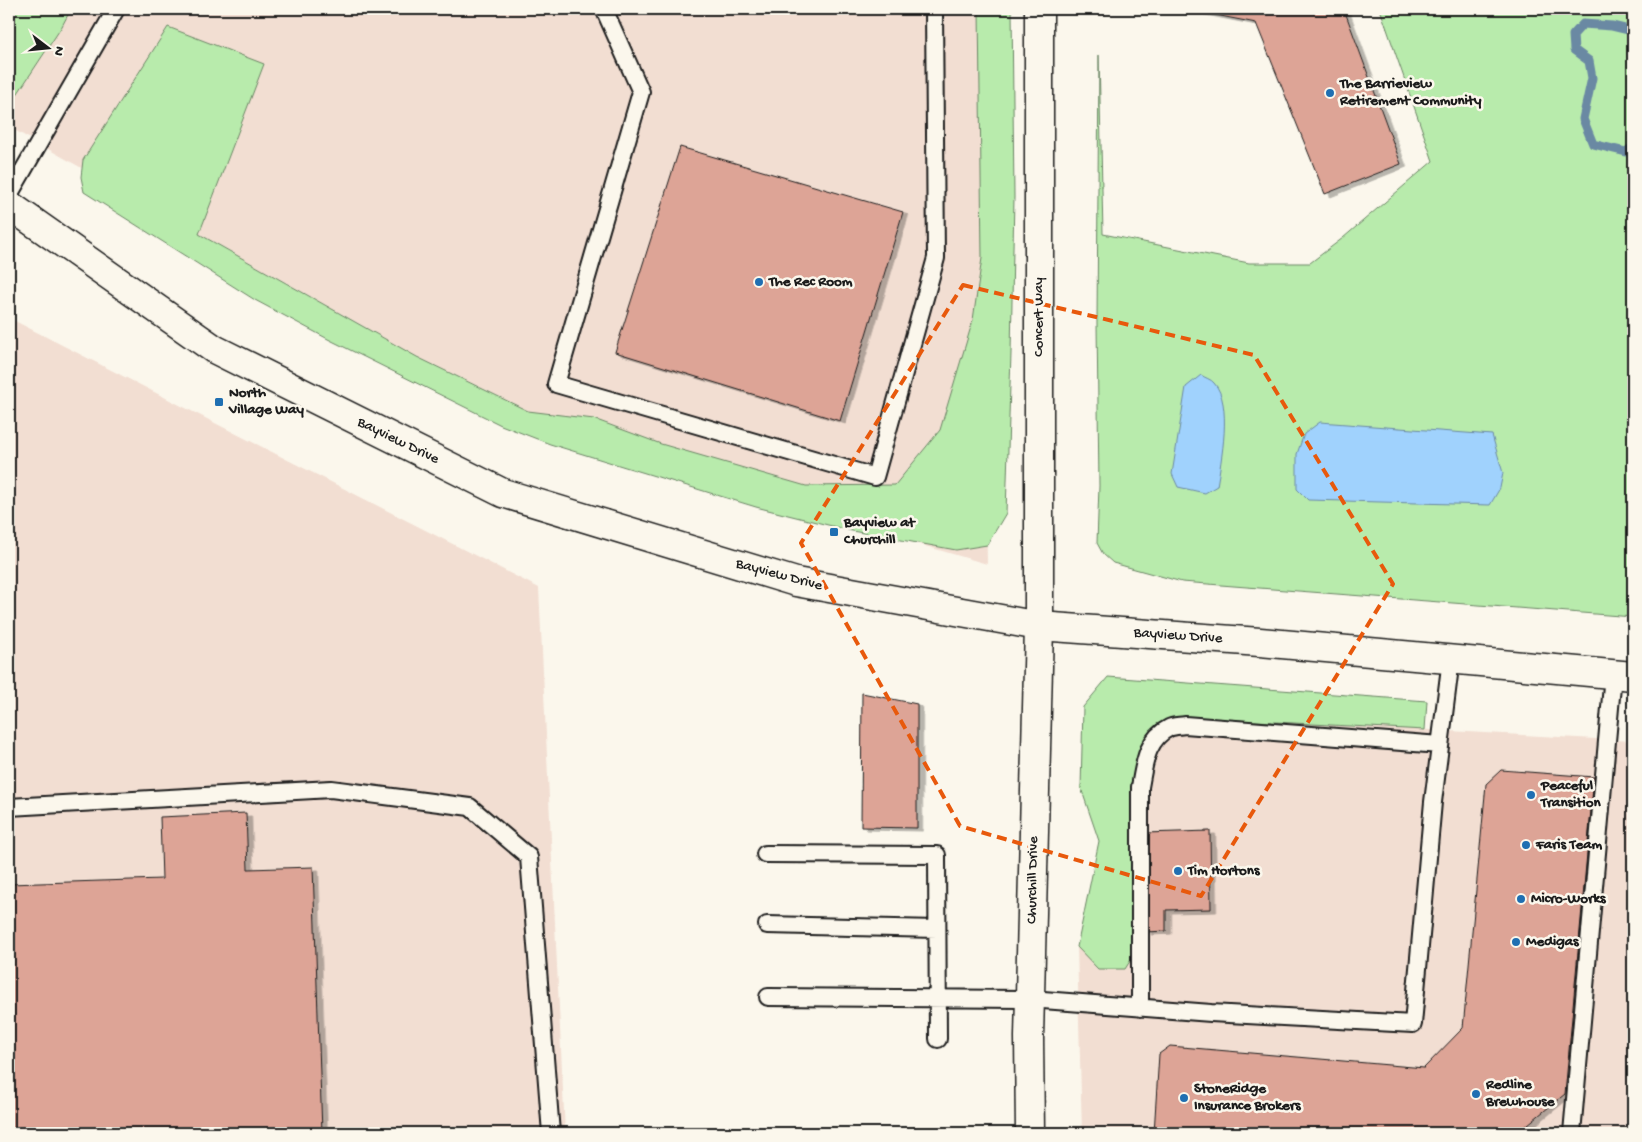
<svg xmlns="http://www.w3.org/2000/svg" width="1642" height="1142" font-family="'Gochi Hand',sans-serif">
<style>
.built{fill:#f2ded2}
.green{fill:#b8ebac;stroke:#6a8464}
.water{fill:#a0d2fd;stroke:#6b89a3}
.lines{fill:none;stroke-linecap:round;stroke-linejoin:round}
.stream{stroke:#6b89a3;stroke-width:9}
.building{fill:#dda496;stroke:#1c1c1c;filter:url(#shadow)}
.lane-casing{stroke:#1c1c1c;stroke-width:20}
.street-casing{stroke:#1c1c1c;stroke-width:31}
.secondary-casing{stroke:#1c1c1c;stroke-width:31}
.lane{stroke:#fbf7ec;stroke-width:16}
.street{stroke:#fbf7ec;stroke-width:28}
.secondary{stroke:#fbf7ec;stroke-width:28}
.marked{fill:none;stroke:#e8590c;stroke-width:4;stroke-dasharray:10 6;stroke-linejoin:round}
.poi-dot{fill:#1f6fb2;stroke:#fbf7ec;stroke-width:2}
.labels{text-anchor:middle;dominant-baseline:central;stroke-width:5;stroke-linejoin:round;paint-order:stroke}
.poi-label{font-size:15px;font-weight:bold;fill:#1c1c1c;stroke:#fbf7ec;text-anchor:start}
.street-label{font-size:15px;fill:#1c1c1c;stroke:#fbf7ec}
</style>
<defs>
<filter id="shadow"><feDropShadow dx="5.5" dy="3" stdDeviation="0" flood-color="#0004"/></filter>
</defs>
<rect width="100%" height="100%" fill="#fbf7ec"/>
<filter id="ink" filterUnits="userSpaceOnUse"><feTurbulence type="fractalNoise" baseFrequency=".02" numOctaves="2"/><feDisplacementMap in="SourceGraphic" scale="10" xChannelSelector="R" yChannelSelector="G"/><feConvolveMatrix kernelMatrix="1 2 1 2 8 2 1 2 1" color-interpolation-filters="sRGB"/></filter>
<g filter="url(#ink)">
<path class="built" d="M9,9H981L980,101L987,564L750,495L528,411L417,357L9,127Z
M9,318L539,588L565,1133H9Z
M1095,712L1633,741V1133H1082L1077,947L1099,841L1081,788Z"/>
<path class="green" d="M9,9H71L61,28L16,96L9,101Z
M979,9H1012L1014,197L1011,353L1006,513L987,545L956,550L852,531L756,507L550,444L501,425L328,339L255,300L84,192L81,177L83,160L168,27L264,64L199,234L417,357L528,411L594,419L661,444L806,486L895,485L940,430L973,320L982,258Z
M1380,9H1633V617L1182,582L1113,563L1103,554L1097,543L1099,486L1097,323L1099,55L1103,234L1249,263H1310L1343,238L1433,161Z
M1108,677L1427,701L1425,730L1237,720L1162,724L1138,761L1139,947L1125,969H1098L1077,947L1099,841L1081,788L1083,707Z"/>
<path class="water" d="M1201,375C1205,378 1211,379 1214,383C1233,403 1221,461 1217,486L1205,493L1178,487L1172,474L1186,387Z
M1320,422L1492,435L1503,473L1500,488L1490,505L1308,500L1297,489V454L1304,434Z"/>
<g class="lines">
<path class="stream" d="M1633,31L1612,26L1583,24L1573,35L1574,50L1589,61L1592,78L1583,119L1593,144L1626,152L1633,147"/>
</g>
<path class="building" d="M1185,9H1344L1401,164L1325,194L1256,23Z
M680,147L903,212L840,421L615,352Z
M862,693L917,704V828L861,827Z
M1501,770L1594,777L1565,1094L1517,1133H1154L1159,1054L1170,1046L1424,1068L1463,1028L1486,784Z
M246,813L248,869L313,867L322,1133H9V884L162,879L160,817Z
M1210,831L1211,909L1166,910V931L1146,932L1145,833Z"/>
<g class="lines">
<defs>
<path id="lane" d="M604,9L641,92L556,384L875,477L936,258L934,9
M9,195L116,9
M9,807L331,789L470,807L529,857L551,1133
M765,854L937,855L938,1039
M767,925L937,929
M768,997L1030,999L1211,1013L1413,1024L1433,802L1451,659
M1140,1008V787C1144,766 1146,739 1169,728C1173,726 1180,726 1185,725L1440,745
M1572,1133L1613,674"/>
<path id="street" d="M1030,1133L1029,1037L1039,626V9"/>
<path id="secondary" d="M9,205L214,349L503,493L796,582L1039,626L1260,642L1633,676"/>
</defs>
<use href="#lane" class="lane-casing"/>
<use href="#street" class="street-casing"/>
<use href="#secondary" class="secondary-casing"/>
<use href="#lane" class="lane"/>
<use href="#street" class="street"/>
<use href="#secondary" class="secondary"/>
</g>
</g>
<path class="marked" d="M963,285L1254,355L1393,584L1201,896L960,826L801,543Z"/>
<g class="poi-dot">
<circle cx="1330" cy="93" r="5"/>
<circle cx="759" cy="282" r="5"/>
<rect x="214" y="397" width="10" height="10" rx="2.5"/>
<rect x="829" y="527" width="10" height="10" rx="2.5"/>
<circle cx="1531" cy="795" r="5"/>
<circle cx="1526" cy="845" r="5"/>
<circle cx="1178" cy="871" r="5"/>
<circle cx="1521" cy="899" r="5"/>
<circle cx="1516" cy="942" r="5"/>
<circle cx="1476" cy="1094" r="5"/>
<circle cx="1184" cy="1098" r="5"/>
</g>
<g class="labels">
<g class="poi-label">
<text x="1340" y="84">The Barrieview<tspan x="1340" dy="17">Retirement Community</tspan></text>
<text x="769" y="282">The Rec Room</text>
<text x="229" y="393">North<tspan x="229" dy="17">Village Way</tspan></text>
<text x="844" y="523">Bayview at<tspan x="844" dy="17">Churchill</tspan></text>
<text x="1541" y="786">Peaceful<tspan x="1541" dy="17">Transition</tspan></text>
<text x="1536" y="845">Faris Team</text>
<text x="1188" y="871">Tim Hortons</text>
<text x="1531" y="899">Micro-Works</text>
<text x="1526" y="942">Medigas</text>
<text x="1486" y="1085">Redline<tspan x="1486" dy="17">Brewhouse</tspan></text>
<text x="1194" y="1089">StoneRidge<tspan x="1194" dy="17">Insurance Brokers</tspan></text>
</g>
<g class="street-label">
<text transform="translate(1039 317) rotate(-90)">Concert Way</text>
<text transform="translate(398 441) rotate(26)">Bayview Drive</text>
<text transform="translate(779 575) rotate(15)">Bayview Drive</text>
<text transform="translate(1178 636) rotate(4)">Bayview Drive</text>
<text transform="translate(1033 880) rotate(-89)">Churchill Drive</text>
</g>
</g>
<rect width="1642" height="1142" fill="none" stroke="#fbf7ec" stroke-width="30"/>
<rect x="15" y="15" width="1612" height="1112" fill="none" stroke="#1c1c1c" stroke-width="2" filter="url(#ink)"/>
<g transform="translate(48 48) rotate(106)" stroke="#fbf7ec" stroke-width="4" paint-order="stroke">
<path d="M0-4L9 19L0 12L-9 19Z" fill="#1c1c1c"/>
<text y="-8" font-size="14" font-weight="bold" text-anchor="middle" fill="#1c1c1c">N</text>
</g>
</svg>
